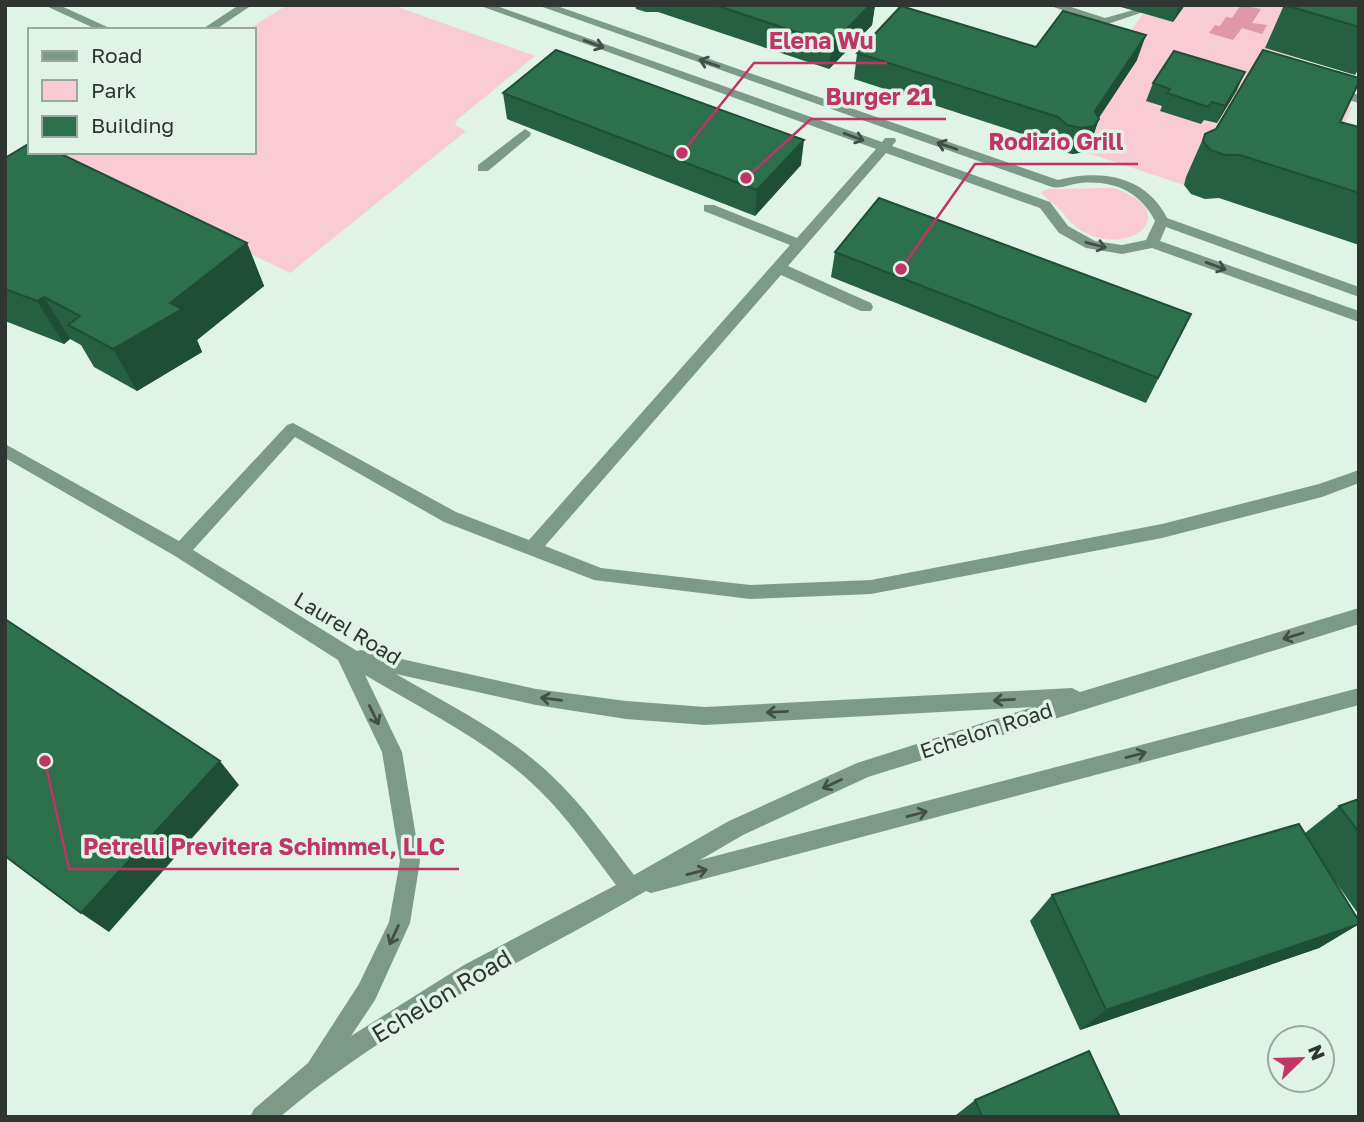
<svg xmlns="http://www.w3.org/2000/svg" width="1364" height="1122" font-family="'Golos Text',sans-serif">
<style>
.green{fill:#f9cbd5}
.water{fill:#df97a9}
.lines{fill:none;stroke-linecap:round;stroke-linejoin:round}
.minor{fill:#7d9988;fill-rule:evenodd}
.wall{fill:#266043}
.shaded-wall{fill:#1f4e37}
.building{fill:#2c704e;stroke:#1f4e37;stroke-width:2}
.oneway{stroke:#424f48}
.labels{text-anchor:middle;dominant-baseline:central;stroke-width:7;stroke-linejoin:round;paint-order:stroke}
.street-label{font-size:21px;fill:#2f3632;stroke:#dff3e7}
.near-street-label{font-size:24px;fill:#2f3632;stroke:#dff3e7}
.leader{fill:none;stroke:#c13467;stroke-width:2.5}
.callout-dot{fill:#c13467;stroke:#dff3e7;stroke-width:2.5}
.callout-label{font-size:23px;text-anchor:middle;font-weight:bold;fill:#c13467;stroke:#dff3e7;stroke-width:7;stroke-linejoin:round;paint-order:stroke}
</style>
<rect width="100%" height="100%" fill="#dff3e7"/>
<path class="green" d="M287,5H392L535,56L457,120L455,125L466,131L290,273L52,158L62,152H254V30H247Z
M1185,5H1292L1265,48L1300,59L1289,76L1306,92L1352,107L1344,126L1186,177L1184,185L1085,152L1090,145L1067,22L1131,31L1143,14L1173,22Z
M1113,188C1188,211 1127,264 1076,227C1070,222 1066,216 1061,211C1055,204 1047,199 1041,193L1047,189Z"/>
<path class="water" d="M1241,5L1261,9L1252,23L1267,25L1262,34L1242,28L1233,40L1209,33L1215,25L1220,26L1226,17L1232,18Z"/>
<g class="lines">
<path class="minor" d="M44,5H59L114,30H98Z
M239,5H252L215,30H201Z
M478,5H494L882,142L885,138H895L896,141L892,146L1050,202L1068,226L1095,241L1122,245L1146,240L1155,221C1140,191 1113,180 1080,183C1071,184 1061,189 1052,187L537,5H554L1058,180C1101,169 1146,176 1167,218L1359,287V297L1166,227L1160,241L1359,311V322L1152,248L1122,254L1086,248L1059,233L1040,208L886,153L788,266L871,303L873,307L871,311H861L781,275L545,546L601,568L750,585L871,580L1162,524L1319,484L1359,470V483L1322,497L1162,538L871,594L750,599L594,580L444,522L295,437L193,550L357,651L361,650L536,689L626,701L705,707L1072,688L1080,692L1359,608V624L868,777L743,835L700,860L1359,688V705L651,893L646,891C522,963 390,1023 280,1117H250L254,1109L308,1063L359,984L389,922L400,861L382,752L338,660L175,556L5,458V444L179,541L287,425L293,423L456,512L529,540L790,245L704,211V205H714L797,238L876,149ZM396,674L536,705L626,719L705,725L1033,707L857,763L729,821L634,875C608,841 583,805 552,776C507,733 449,705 396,674ZM365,675C423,710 489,741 538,789C568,818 591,852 616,885L464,965L351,1036L375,1000L410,923L420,861L402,752Z
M1048,5H1065L1105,18L1137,9L1143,12L1105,25Z
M1329,86L1359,95V103L1325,93V87Z
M525,129L531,133L530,136L488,171H478V165Z"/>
</g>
<path class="wall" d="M635,5H875L872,25L829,69L658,12H646L636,9Z
M1114,5H1185L1173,22Z
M1284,5H1359V68L1355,75L1265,48Z
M1036,47L1137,60L1099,118L1090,145L1085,152L1072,154L1059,151L1050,143L854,79L857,53Z
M1153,83L1237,90L1217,123L1204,120L1201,124L1160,111L1162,106L1146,101Z
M503,93L801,165L755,216L507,119Z
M1340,122L1359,127V245L1219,198L1205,199L1191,194L1184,185L1186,177L1205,134Z
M5,158L247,243L264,286L197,340L202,352L137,391L94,367L81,345L70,339L64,344L5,321Z
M835,252L1191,314L1146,403L831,277Z
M1359,799V915L1330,874L1359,924L1319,948L1080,1030L1030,921L1052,895L1305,833L1339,806Z
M975,1100L1120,1117H957L956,1115Z"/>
<path class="shaded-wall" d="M870,5H875L872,25L829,69L832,44Z
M1179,5H1185L1173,22Z
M1146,35L1137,60L1093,126L1099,119L1090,145L1085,152L1072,154L1081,128L1095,111Z
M1245,72L1237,90L1217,123L1225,106Z
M804,140L801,165L755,216L757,190Z
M247,243L264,286L197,340L202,352L137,391L113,349L170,303Z
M44,297L70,339L64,344L37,301Z
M220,761L239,785L109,932L81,913Z
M1359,924L1319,948L1080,1030L1106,1010Z"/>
<path class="building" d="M715,5H870L832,44Z
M1285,5H1359V27Z
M901,6L1036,47L1063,11L1146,35L1095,111L1099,119L1094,126L1081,128L1067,125L1058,117L857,53Z
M556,50L804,140L757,190L503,93Z
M1263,50L1359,78V82L1340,122L1359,127V193L1240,155H1225L1210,150L1203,141L1205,134L1216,129Z
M1174,51L1245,72L1225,106L1212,102L1208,107L1167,93L1170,89L1153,83Z
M30,143V152H57L247,243L170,303L182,309L113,349L68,325L80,316L44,297L37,301L5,289V158Z
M879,198L1191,314L1158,378L835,252Z
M5,619L220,761L81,913L5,856Z
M1359,799V832L1339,806Z
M1299,824L1359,921V924L1106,1010L1052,895Z
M1089,1051L1120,1117H982L975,1100Z"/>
<defs><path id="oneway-shaft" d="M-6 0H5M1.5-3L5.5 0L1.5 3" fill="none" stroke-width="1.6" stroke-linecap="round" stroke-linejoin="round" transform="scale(1.75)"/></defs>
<g class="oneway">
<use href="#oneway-shaft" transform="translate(594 44) rotate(20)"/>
<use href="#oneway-shaft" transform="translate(709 63) rotate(-161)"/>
<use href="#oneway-shaft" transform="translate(854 137) rotate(20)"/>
<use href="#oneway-shaft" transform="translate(947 146) rotate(-161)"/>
<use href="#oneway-shaft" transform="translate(1096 245) rotate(15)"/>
<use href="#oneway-shaft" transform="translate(1216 266) rotate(20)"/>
<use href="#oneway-shaft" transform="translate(1293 636) rotate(163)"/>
<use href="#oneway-shaft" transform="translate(551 699) rotate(-172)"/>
<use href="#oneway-shaft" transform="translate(1004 700) rotate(177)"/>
<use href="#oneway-shaft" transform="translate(777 712) rotate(177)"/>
<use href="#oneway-shaft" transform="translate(374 715) rotate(64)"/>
<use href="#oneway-shaft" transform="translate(1136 755) rotate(-15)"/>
<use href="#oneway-shaft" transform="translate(832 784) rotate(155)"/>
<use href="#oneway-shaft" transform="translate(917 814) rotate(-15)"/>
<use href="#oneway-shaft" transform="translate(697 872) rotate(-14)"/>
<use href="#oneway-shaft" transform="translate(394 935) rotate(115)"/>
</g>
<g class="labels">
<g class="street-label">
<text transform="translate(348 628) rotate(31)">Laurel Road</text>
<text transform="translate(986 730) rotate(-18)">Echelon Road</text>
</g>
<g class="near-street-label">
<text transform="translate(441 995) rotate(-31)">Echelon Road</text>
</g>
</g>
<path class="leader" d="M682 153L754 63H887M746 178L811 119H946M901 269L975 164H1138M45 761L69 869H459"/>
<g class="callout-dot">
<circle cx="682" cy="153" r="7"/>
<circle cx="746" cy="178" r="7"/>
<circle cx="901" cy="269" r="7"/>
<circle cx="45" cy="761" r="7"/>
</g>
<g class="callout-label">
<text x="821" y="49">Elena Wu</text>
<text x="879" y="105">Burger 21</text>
<text x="1056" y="150">Rodizio Grill</text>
<text x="264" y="855">Petrelli Previtera Schimmel, LLC</text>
</g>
<rect width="1364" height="1122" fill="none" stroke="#2f3632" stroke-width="14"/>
<rect x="28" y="28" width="228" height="126" fill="#dff3e7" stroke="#99a79f" stroke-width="2"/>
<rect x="42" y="51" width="35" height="10" fill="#7d9988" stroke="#99a79f" stroke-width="2"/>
<text x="91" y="63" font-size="21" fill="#2f3632">Road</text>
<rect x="42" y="80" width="35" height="21" fill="#f9cbd5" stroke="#99a79f" stroke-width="2"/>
<text x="91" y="98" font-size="21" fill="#2f3632">Park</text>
<rect x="42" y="116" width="35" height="21" fill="#2c704e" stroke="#99a79f" stroke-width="2"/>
<text x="91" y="133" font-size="21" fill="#2f3632">Building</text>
<g transform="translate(1301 1059) rotate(67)"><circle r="33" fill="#dff3e7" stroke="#99a79f" stroke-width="2"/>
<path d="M0-5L12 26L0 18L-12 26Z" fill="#c13467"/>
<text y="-10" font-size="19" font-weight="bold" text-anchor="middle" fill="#2f3632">N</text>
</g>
</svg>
